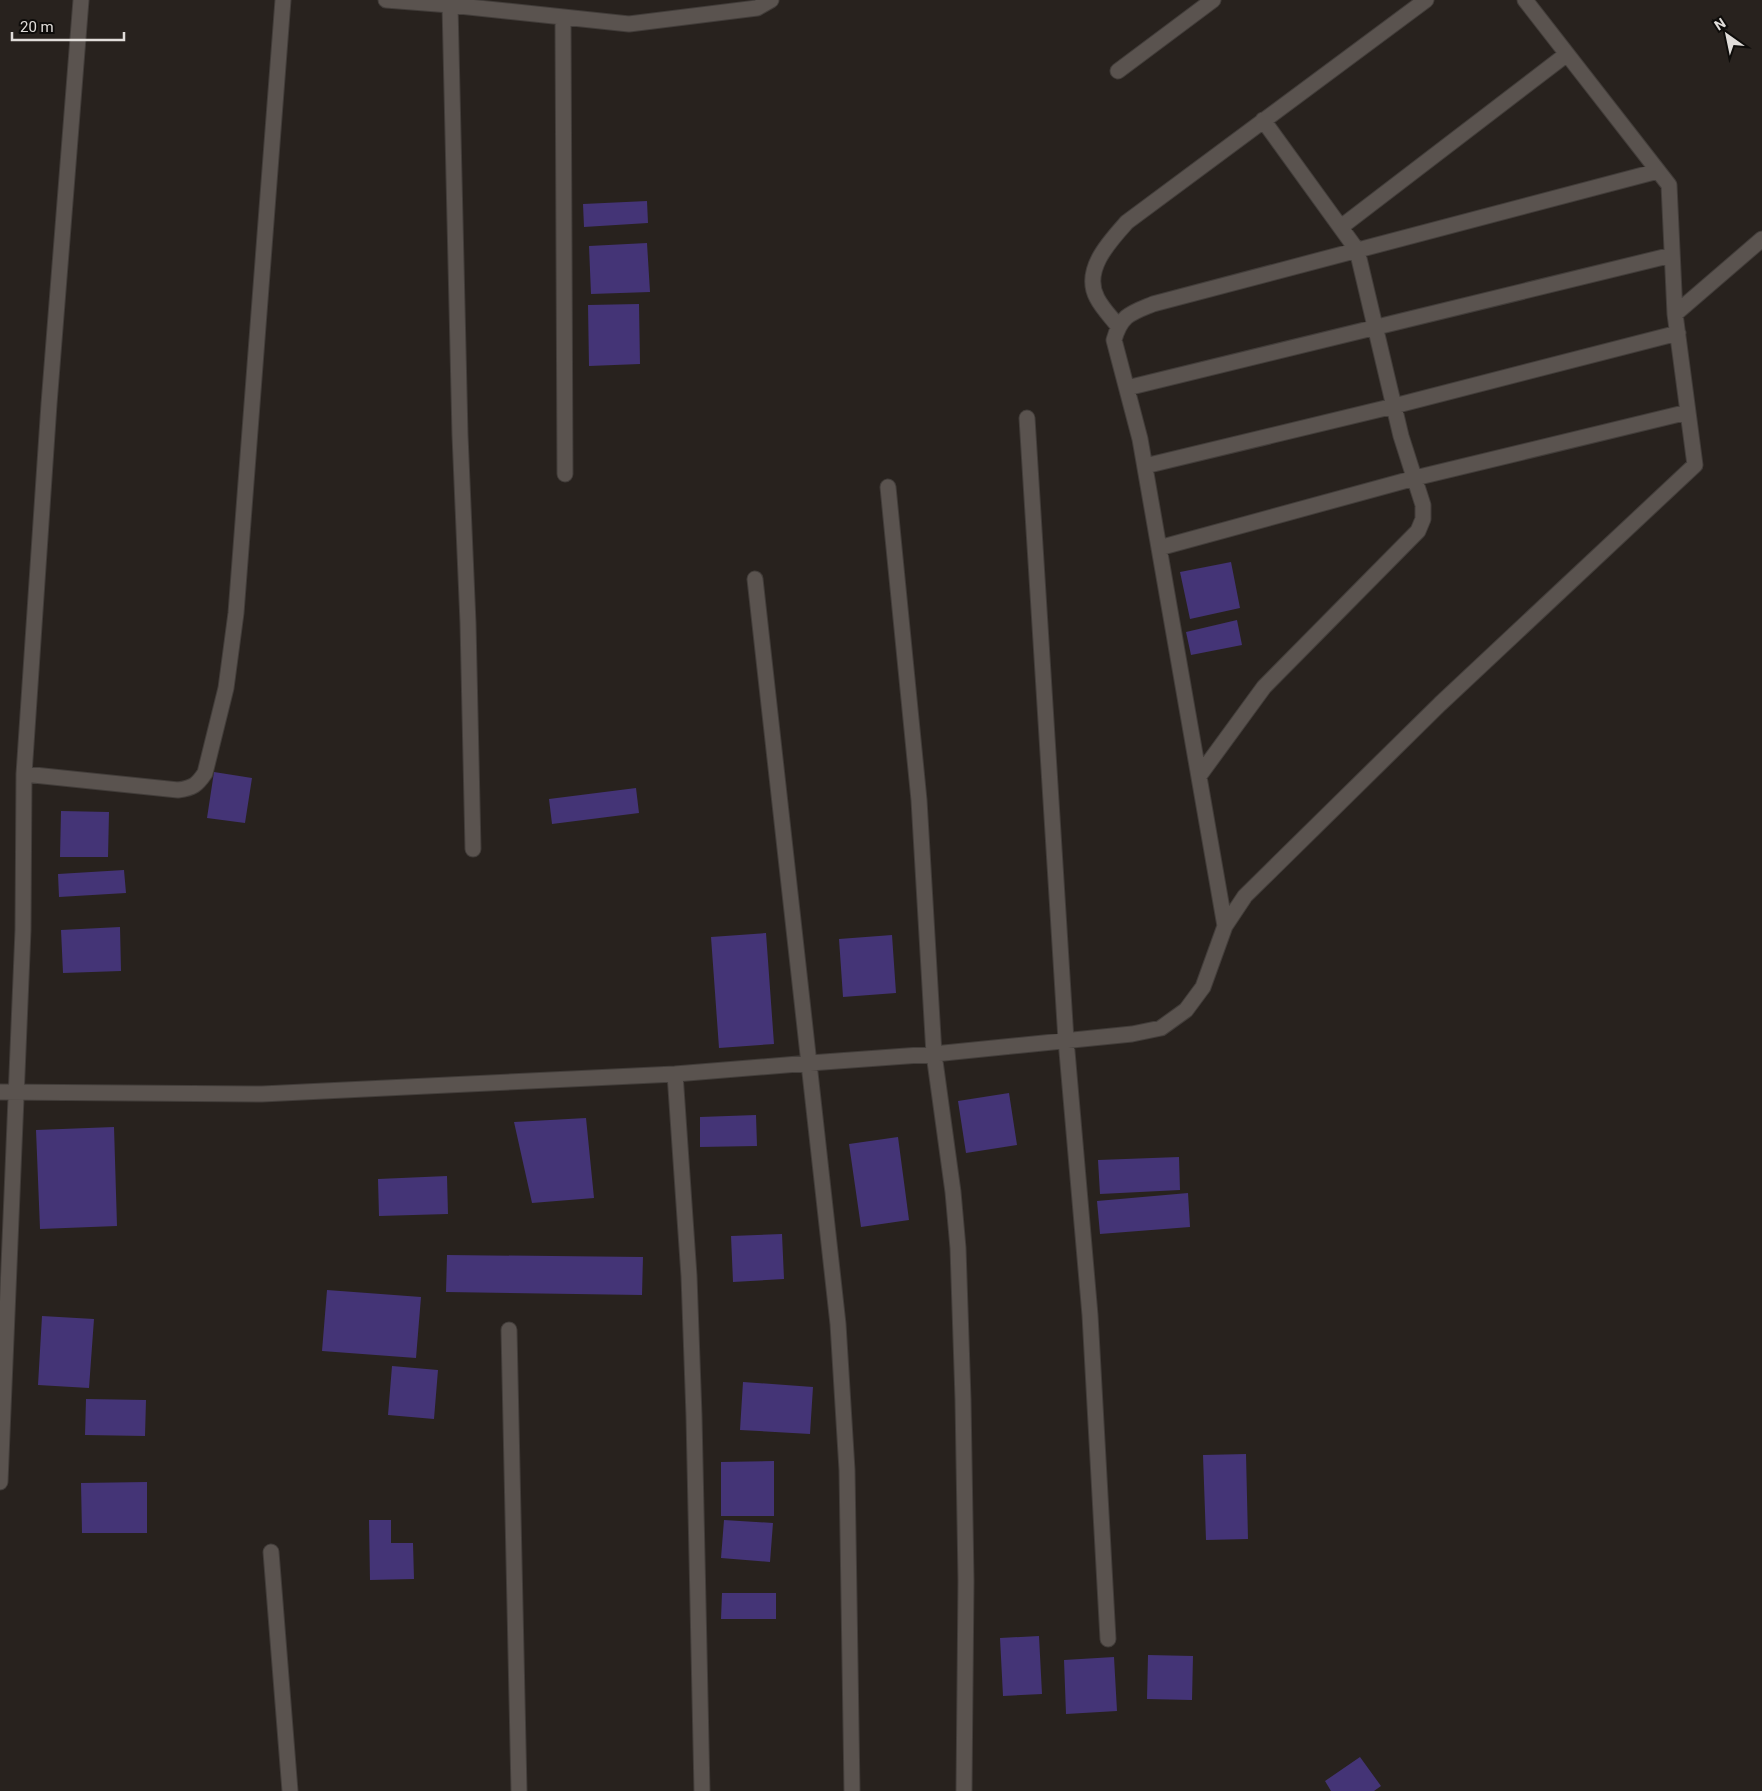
<svg xmlns="http://www.w3.org/2000/svg" width="1762" height="1791" font-family="Roboto,sans-serif">
<style>
.building{fill:#443476}
.lines{fill:none;stroke-linecap:round;stroke-linejoin:round}
.street-casing{stroke:#423d3a;stroke-width:17}
.street{stroke:#5a534f;stroke-width:15}
</style>
<rect width="100%" height="100%" fill="#28221e"/>
<path class="building" d="M647,201L648,223L584,227L583,204Z
M647,243L650,292L591,294L589,246Z
M639,304L640,364L589,366L588,305Z
M1231,562L1240,608L1190,619L1180,572Z
M1237,620L1242,645L1191,655L1186,632Z
M214,772L252,778L245,823L207,818Z
M636,788L639,813L552,824L549,799Z
M61,811L109,812L108,857H60Z
M124,870L126,893L59,897L58,874Z
M120,927L121,971L63,973L61,930Z
M766,933L774,1044L719,1048L711,937Z
M892,935L896,993L843,997L839,939Z
M1009,1093L1017,1145L966,1153L958,1101Z
M756,1115L757,1146L700,1147V1117Z
M586,1118L594,1198L532,1203L514,1122Z
M114,1127L117,1226L40,1229L36,1130Z
M898,1137L909,1220L861,1227L849,1144Z
M1179,1157L1180,1190L1100,1194L1098,1160Z
M447,1176L448,1214L379,1216L378,1179Z
M1188,1193L1190,1227L1100,1234L1097,1201Z
M782,1234L784,1279L733,1282L731,1236Z
M447,1255L643,1257L642,1295L446,1292Z
M327,1290L421,1297L416,1358L322,1351Z
M42,1316L94,1319L89,1388L38,1385Z
M392,1366L438,1370L434,1419L388,1415Z
M743,1382L813,1387L810,1434L740,1430Z
M86,1399L146,1400L145,1436L85,1435Z
M1246,1454L1248,1539L1206,1540L1203,1455Z
M774,1461V1516H721V1462Z
M147,1482V1533H82L81,1483Z
M369,1520H391V1543H413L414,1579L370,1580Z
M724,1520L773,1523L770,1562L721,1558Z
M722,1593H776V1619H721Z
M1039,1636L1042,1694L1003,1696L1000,1638Z
M1148,1655L1193,1656L1192,1700L1147,1699Z
M1114,1657L1117,1711L1066,1714L1064,1660Z
M1360,1757L1381,1786L1374,1791H1331L1325,1781Z"/>
<g class="lines">
<defs>
<path id="street" d="M386,0L450,5L629,24L757,8L771,0
M1525,0L1669,185L1675,314
M450,5L460,435L468,623L473,849
M563,18L565,474
M1118,71L1213,0
M1341,227L1567,54
M1118,326C1111,317 1102,308 1097,298C1082,270 1110,241 1127,222L1426,0
M1127,388L1672,255
M1027,418L1066,1040L1090,1315L1108,1639
M1145,466L1394,406L1678,333
M888,487L919,800L934,1054L953,1192L958,1248L963,1399L966,1581L964,1791
M1159,548L1415,478L1688,412
M755,579L838,1324L847,1470L852,1791
M24,774L178,790C193,788 197,785 205,773L226,688L236,613L283,0
M1199,776L1264,687L1418,531L1423,519V505L1401,436L1357,250L1263,120
M1225,926L1140,439L1114,340C1121,315 1131,313 1153,304L1658,171
M675,1074L689,1276L694,1416L702,1791
M0,1092L262,1094L675,1074L810,1063L934,1054L1132,1034L1161,1028L1186,1010L1203,987L1225,926L1245,896L1440,704L1695,465L1675,314L1762,239
M509,1330L519,1791
M0,1482L23,930L24,774L49,404L81,0
M271,1552L290,1791"/>
</defs>
<use href="#street" class="street-casing"/>
<use href="#street" class="street"/>
</g>
<g transform="translate(1727 35) rotate(327)" stroke="#0e0c0a" stroke-width="4" paint-order="stroke">
<path d="M0-4L9 19L0 12L-9 19Z" fill="#e1ddda"/>
<text y="-8" font-size="14" font-weight="bold" text-anchor="middle" fill="#e1ddda">N</text>
</g>
<path d="M12 32v8h112v-8" fill="none" stroke="#e1ddda" stroke-width="2.5"/>
<text x="20" y="32" font-size="15" fill="#e1ddda" stroke="#0e0c0a" stroke-width="4" paint-order="stroke">20 m</text>
</svg>
